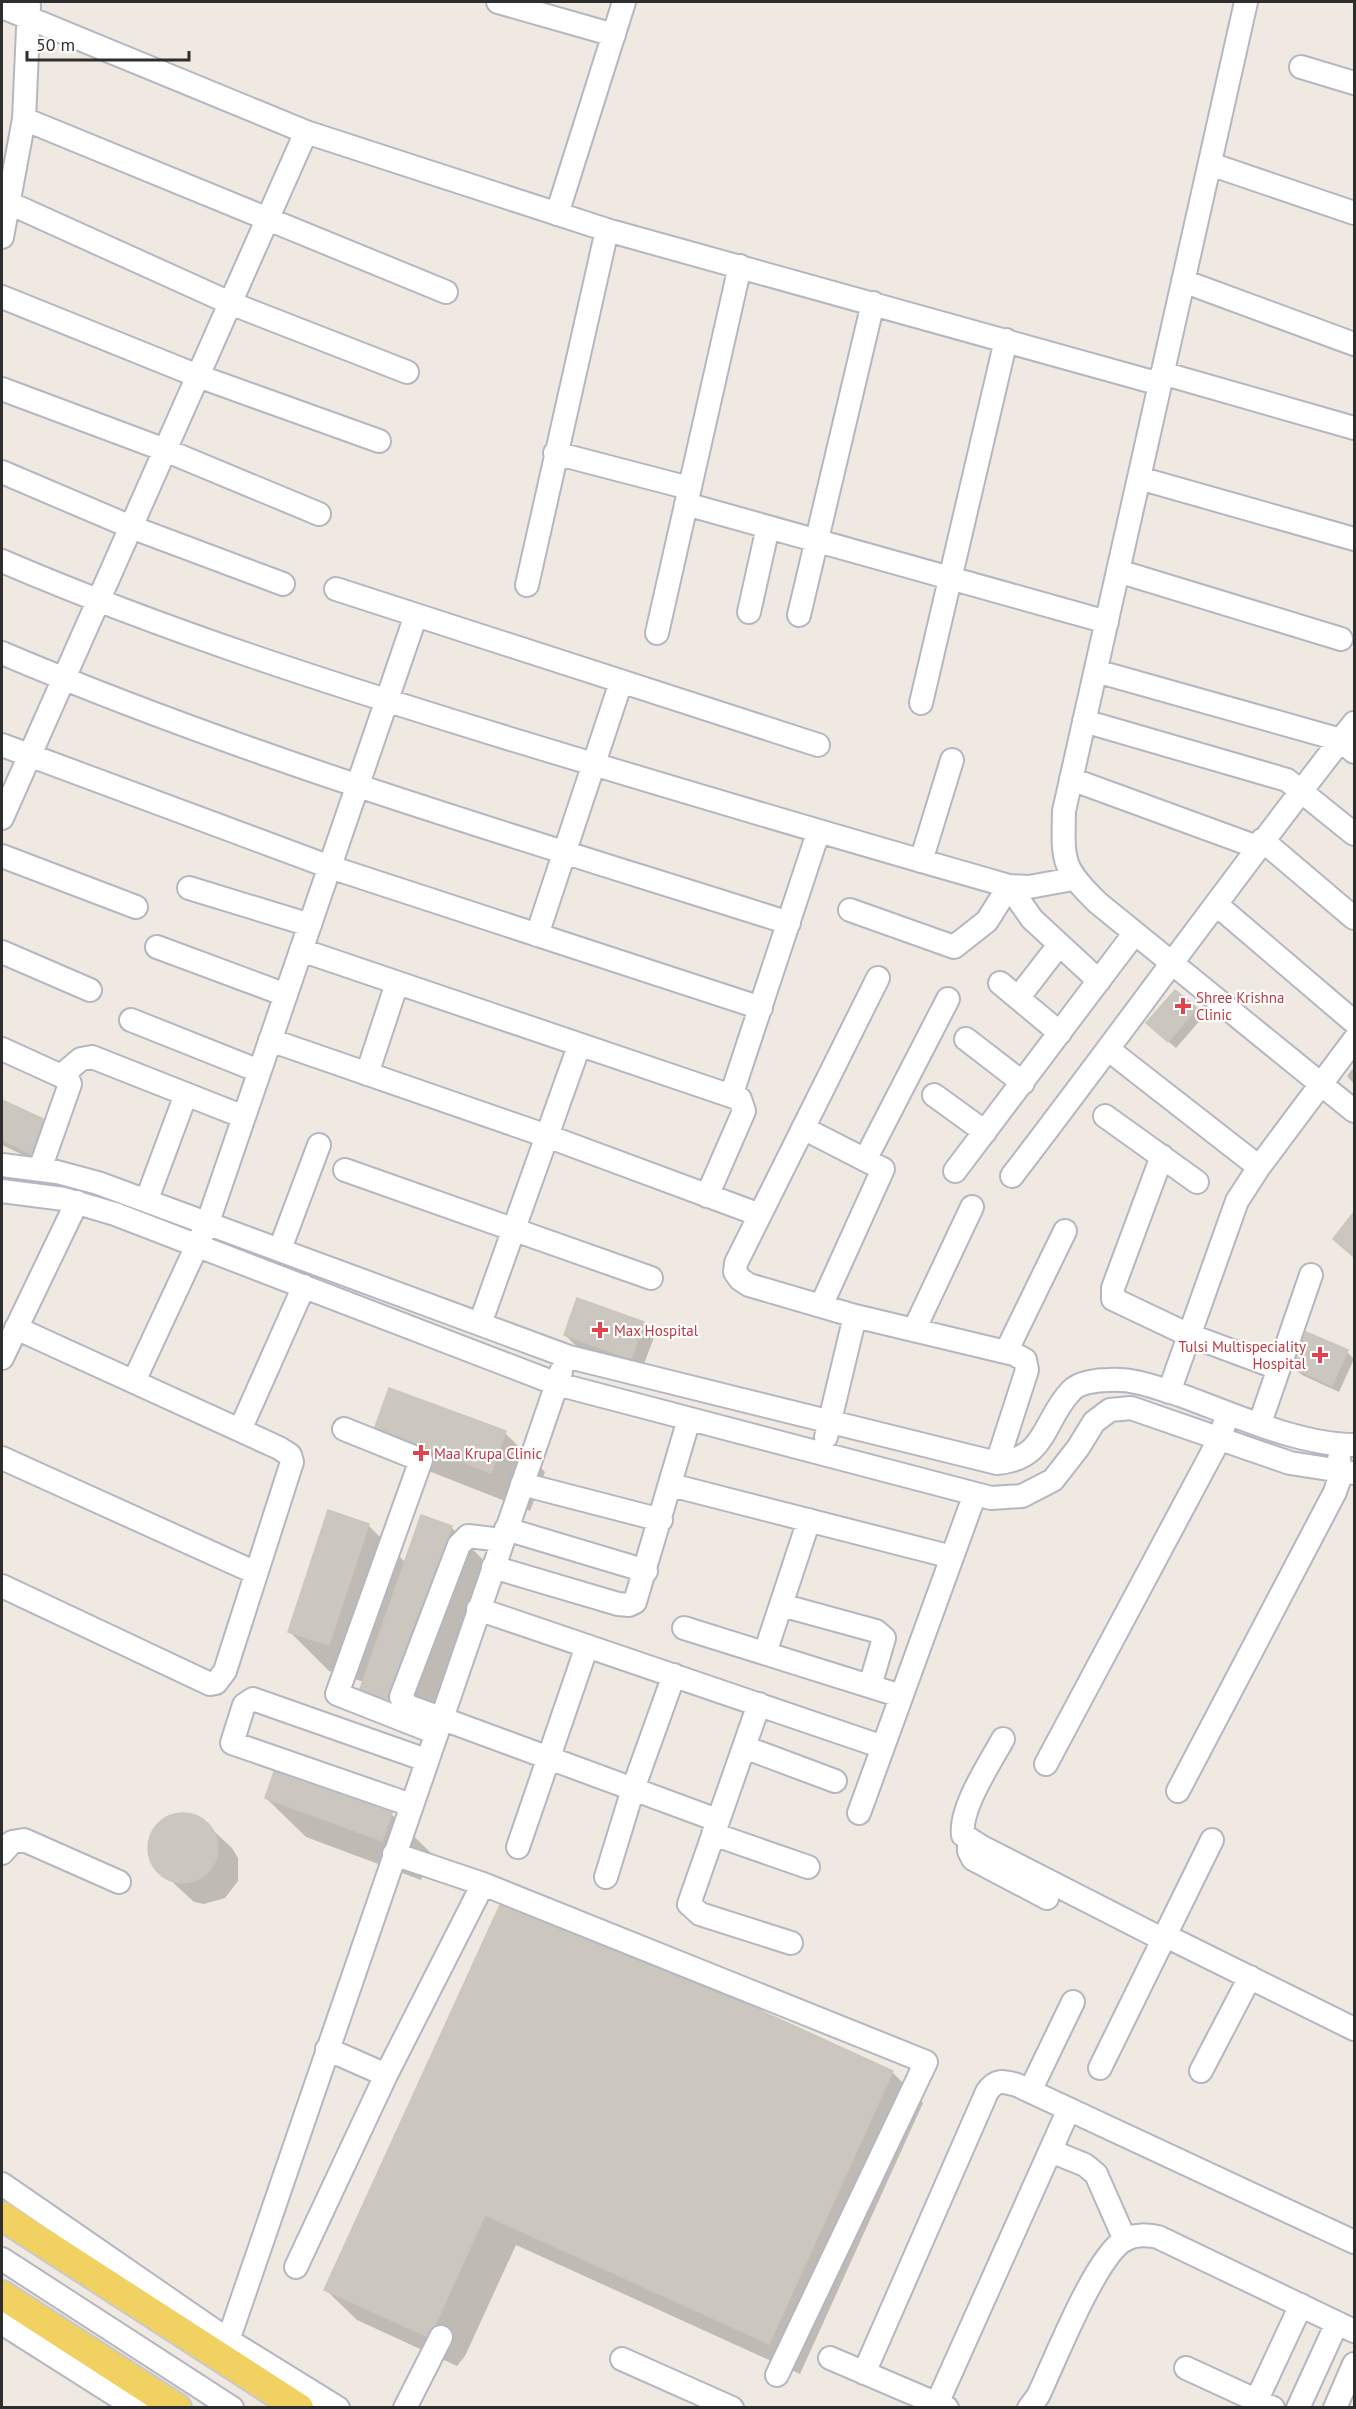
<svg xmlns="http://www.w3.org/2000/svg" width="1356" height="2409" font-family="'PT Sans',sans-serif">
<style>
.shadow{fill:#0003}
.building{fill:#cbc7bf;stroke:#cbc5ba;stroke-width:1.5}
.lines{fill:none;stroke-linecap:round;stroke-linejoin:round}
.minor-casing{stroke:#b4b7c1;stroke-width:26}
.major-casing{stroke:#c9c9c9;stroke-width:32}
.minor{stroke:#fff;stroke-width:22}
.major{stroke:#f2d163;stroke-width:28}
.health-dot{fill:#e0444e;stroke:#fff;stroke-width:2}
.labels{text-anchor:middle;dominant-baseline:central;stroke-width:4.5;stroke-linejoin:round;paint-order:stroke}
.health-label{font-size:15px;fill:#be3a42;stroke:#fff;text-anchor:start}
</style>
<rect width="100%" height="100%" fill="#efe9e1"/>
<path class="shadow" d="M1176,992L1203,1017L1176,1048L1155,1030Z
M1354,1067V1084L1347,1076Z
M2,1101L42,1120L54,1131L42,1164L2,1145Z
M1354,1214V1257L1335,1239Z
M578,1300L643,1324L655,1335L642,1369L576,1346L565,1335Z
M1347,1352L1354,1359L1339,1392L1302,1375L1295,1368Z
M377,1427L505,1433L545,1472L530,1511L416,1466Z
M368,1525L406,1563L451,1527L490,1567L427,1738L401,1728L362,1688L364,1682L329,1671L289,1631Z
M266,1798L391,1814L431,1853L421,1880L306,1837Z
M178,1814L200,1818L232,1848L238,1858V1881L225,1898L204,1904L194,1902L155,1866L150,1845L158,1826Z
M500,1907L892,2072L923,2103L800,2374L516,2245L465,2356L457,2366L357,2320L326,2290Z"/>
<path class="building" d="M1175,990L1197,1008L1168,1042L1146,1023Z
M2,1100L43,1119L31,1154L2,1140Z
M1354,1212V1257L1333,1239Z
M577,1298L644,1322L631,1359L564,1335Z
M1306,1332L1348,1350L1332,1386L1293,1368Z
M389,1388L506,1431L491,1473L375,1427Z
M328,1510L369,1524L329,1645L288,1632Z
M421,1515L452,1526L388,1700L360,1689Z
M274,1772L392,1813L382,1841L265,1798Z
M148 1848a35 35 0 1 1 70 0a35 35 0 1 1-70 0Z
M500,1905L744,2003L893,2071L769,2344L485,2215L435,2325L426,2336L324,2290Z"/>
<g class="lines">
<defs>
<path id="minor" d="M498,2L614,35
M1246,2L1064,811C1063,861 1061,867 1098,903L1354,1111
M2,7L306,132L607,230L1160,384
M1301,67L1354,83
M24,119L446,292
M1210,164L1354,213
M9,203L230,303L407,372
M557,214L624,2
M2,237L24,119L29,6
M1183,281L1354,344
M2,297L198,376L379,441
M1162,373L1354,428
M2,389L165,450L319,514
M555,453L689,488
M2,472L131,527L283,584
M1139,478L1354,539
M686,504L1107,622
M2,561C165,631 335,685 504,737C672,788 840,838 1009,886L1029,887L1073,879
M1118,571L1341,639
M527,585L607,230
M336,589L818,745
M749,612L768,527
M799,615L873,303
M657,633L740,266
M2,653C256,761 525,839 789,923
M1096,671L1341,740L1354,752
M921,703L1006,340
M1084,721L1287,780L1354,834
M2,745L330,867L761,1008
M1071,779L1257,847
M2,818L306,132
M1262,840L1354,918
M2,856L136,907
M921,861L952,760
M189,888L310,925
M1217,905L1354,1022
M850,910L954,947L987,921L1009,886L1032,919L1099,981
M537,935L621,682
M157,947L286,995
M301,950L740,1099L744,1111L707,1196
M2,952L90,990
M878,978L736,1263L735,1272L740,1279L749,1285L855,1316L1014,1354L1025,1360L1027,1370L997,1463
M1000,983L1060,1033
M1018,998L1059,945
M131,1020L259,1071
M966,1039L1023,1083
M270,1040L547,1136L760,1215
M2,1049L68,1079L70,1084L40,1169
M1109,1050L1259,1167
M367,1074L397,983
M62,1075L81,1059L92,1057L244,1117
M934,1095L985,1132
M731,1096L818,833
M1105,1116L1197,1182
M803,1128L883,1169L821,1306
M1162,1156L1113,1288V1299L1189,1335L1278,1368
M865,1160L948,999
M2,1165L57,1172L98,1183L569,1357L997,1463C1047,1459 1043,1420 1071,1391C1079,1382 1098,1380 1109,1380C1134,1378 1157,1388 1180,1395C1233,1414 1298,1445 1354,1445
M345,1170L651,1278
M955,1171L1134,934
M1012,1176C1127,1026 1237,872 1354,723
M2,1191L64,1199L115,1214L557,1384L991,1498L1022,1496L1053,1480L1078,1448L1094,1422L1110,1410L1131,1408L1290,1463L1354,1473
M147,1199L186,1094
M280,1249L319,1145
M480,1324L579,1046
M914,1330L972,1207
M1006,1352L1065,1231
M2,1358L77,1202
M134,1381L208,1222L416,615
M1169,1392L1237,1201L1259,1167L1354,1040
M1260,1423L1311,1275
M344,1429L421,1460L337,1694L436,1733
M240,1430L304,1286
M826,1437L855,1316
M2,1458L256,1573
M522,1484L661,1520
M671,1485L952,1557
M506,1529L646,1571
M502,1540L468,1536L459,1545L401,1697L408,1706L717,1820
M493,1567L618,1604L629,1605L635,1602L689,1419
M2,1586L210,1684L216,1683L225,1671L292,1462L290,1455L279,1448L16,1328
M781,1605L876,1631L884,1638L870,1686
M478,1609L883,1747
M684,1628L901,1696
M765,1653L809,1520
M759,1704L689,1904L700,1914L791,1943
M1003,1739C990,1763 959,1809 963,1835L982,1847L1164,1940
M744,1747L835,1781
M1046,1764L1220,1438L1224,1425
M1178,1791L1335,1492L1341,1474L1339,1459
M411,1805L232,1743L244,1705L253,1699L426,1760
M859,1813L975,1494
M713,1834L808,1867
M969,1840V1851L973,1859L1047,1898
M518,1847L587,1646
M2,1853L12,1842L24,1840L119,1882
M394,1854L483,1884L926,2062L777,2375
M606,1877L633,1789L674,1675
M1166,1936L1354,2029
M327,2049L386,2075
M1100,2068L1212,1840
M1201,2071L1250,1977
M1030,2091L1073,2002
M1051,2151L1085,2165L1096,2174L1125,2240
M2,2184L228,2340L338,2408
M2,2259L232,2408
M296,2267L386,2075L483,1884
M2,2323L136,2408
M222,2358L561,1372
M830,2358L947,2408
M622,2359L732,2408
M1186,2368L1273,2408
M864,2373L987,2092C996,2079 1003,2081 1017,2085L1354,2242
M405,2408L441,2337
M935,2408L1069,2109
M1029,2408L1038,2396C1054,2363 1096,2254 1126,2239C1137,2234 1146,2235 1158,2237L1354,2331
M1253,2408L1301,2305
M1298,2408L1337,2323
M1335,2408L1354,2364"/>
<path id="major" d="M2,2216L299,2408
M2,2295L177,2408"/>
</defs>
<use href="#minor" class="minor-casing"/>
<use href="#major" class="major-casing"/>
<use href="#minor" class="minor"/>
<use href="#major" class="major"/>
</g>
<g class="health-dot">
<path d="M1180 997h6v6h6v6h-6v6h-6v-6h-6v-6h6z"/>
<path d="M597 1321h6v6h6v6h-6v6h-6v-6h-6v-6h6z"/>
<path d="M1317 1346h6v6h6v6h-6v6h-6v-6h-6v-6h6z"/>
<path d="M418 1444h6v6h6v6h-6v6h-6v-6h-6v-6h6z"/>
</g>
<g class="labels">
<g class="health-label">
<text x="1196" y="997">Shree Krishna<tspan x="1196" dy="17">Clinic</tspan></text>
<text x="614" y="1330">Max Hospital</text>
<text x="1306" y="1346" text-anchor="end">Tulsi Multispeciality<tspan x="1306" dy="17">Hospital</tspan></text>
<text x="434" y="1453">Maa Krupa Clinic</text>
</g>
</g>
<rect width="1356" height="2409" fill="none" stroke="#2e2e2e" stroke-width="6"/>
<path d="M27 51v9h162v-9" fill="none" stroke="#2e2e2e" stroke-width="3"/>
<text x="36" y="51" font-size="18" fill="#2e2e2e" stroke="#ffffff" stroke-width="4.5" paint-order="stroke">50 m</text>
</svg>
